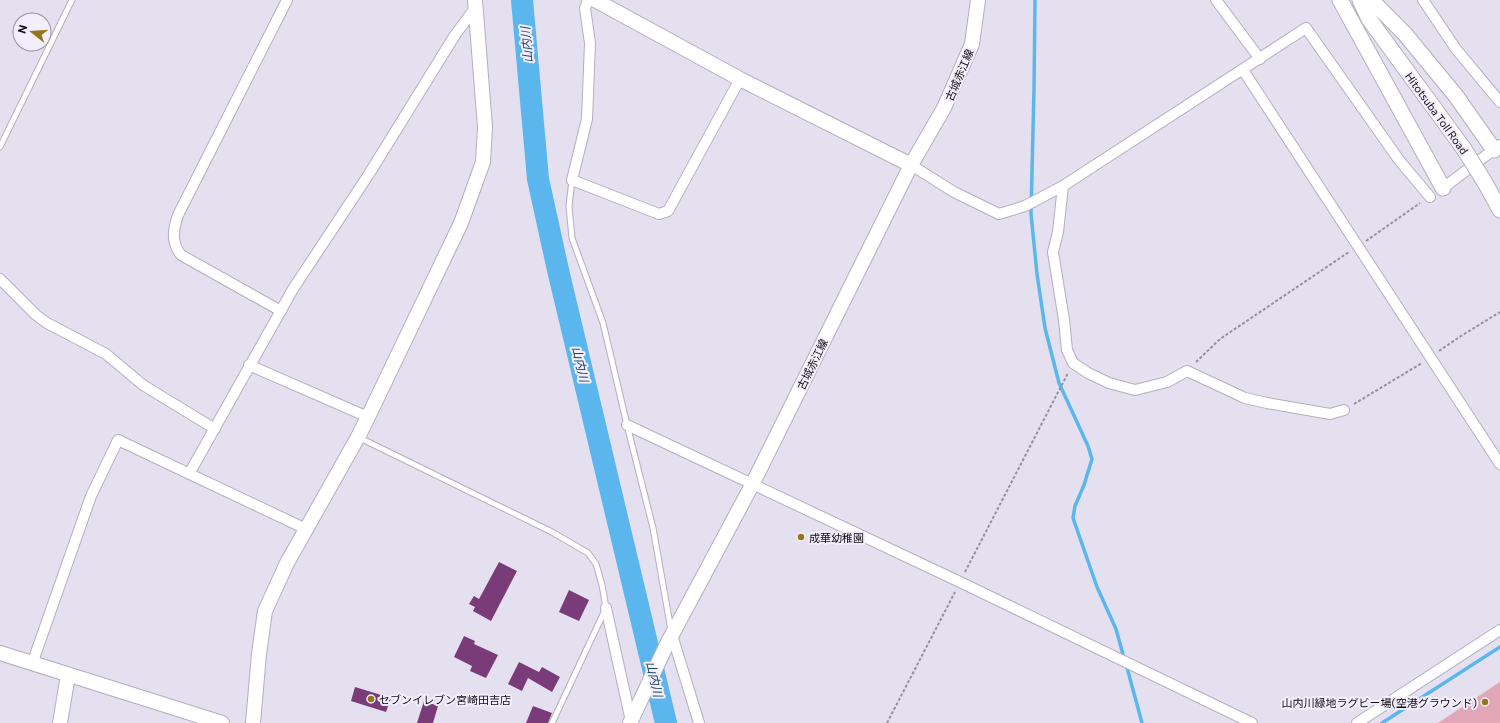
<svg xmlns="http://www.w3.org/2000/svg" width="1500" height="723" font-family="Commissioner,'Noto Sans JP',sans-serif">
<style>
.green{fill:#e1a7b9}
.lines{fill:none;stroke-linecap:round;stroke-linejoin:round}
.stream{stroke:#5bb6ee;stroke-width:3.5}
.river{stroke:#5bb6ee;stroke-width:22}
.building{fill:#7a3c78}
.lane-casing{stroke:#b3afbd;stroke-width:7}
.street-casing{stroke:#b3afbd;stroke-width:12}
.secondary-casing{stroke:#b3afbd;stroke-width:16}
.primary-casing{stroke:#b3afbd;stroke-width:17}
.path{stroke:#94919c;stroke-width:2;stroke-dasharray:3 2;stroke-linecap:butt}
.lane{stroke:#fff;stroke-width:5}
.street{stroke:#fff;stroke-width:10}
.secondary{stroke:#fff;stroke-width:14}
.primary{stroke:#fff;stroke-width:15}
.primary-bridge-casing{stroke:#b3afbd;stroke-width:17;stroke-linecap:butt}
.primary-bridge{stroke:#fff;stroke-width:15}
.poi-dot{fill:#94761d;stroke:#f2eefc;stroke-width:1.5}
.labels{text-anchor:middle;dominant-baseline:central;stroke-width:4;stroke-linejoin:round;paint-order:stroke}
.street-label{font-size:11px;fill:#0f0d12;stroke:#f2eefc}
.poi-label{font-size:11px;fill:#0f0d12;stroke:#f2eefc;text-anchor:start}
.water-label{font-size:12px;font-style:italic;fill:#20465e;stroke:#f2eefc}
</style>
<rect width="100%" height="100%" fill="#e4e0ef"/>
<path class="green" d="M1500,682V723H1438Z"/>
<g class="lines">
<path class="stream" d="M1035,0L1034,88L1031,214L1037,274L1045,328L1059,383L1088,446L1092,459L1084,485L1075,506L1073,518L1097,587L1116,629L1124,658
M1126,664L1142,723
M1382,723L1500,647"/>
<path class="river" d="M522,0L538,179L558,270L666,723"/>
</g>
<path class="building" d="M499,562L517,571L491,621L473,611L475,607L469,604L474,596L479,599Z
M569,590L589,600L579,621L559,612Z
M464,636L475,641L474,644L498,655L486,678L470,671L472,666L454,657Z
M519,662L539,672L542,667L560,677L552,692L528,678L522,691L508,684Z
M355,687L391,698L386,712L351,701Z
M424,701L438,706L433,723H417Z
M533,706L552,713L548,723H526Z"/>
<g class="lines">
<defs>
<path id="lane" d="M0,147L72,0
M572,180L569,206L572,238L603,323L627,425L653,528L671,630
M358,437L552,532L588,553L596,564L602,585L606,608L552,723"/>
<path id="street" d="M588,0L585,8L590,43L587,119L572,180L659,214L668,211L740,79
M1216,0L1260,59
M1423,0L1456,49L1500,102
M1243,70L1500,464
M911,165L954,192L999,214L1025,206L1063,186L1306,28L1399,160L1430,197
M1063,186L1058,232L1053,252L1064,320L1067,350L1073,363L1088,373L1109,383L1135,390L1167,382L1187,371L1245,398L1267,403L1330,414L1344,410
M1443,188L1500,145
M0,279L36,315L47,323L106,354L143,385L215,429
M281,311L181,255C171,242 173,230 178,215L287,0
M249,365L368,417
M627,425L960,582L1252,723
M189,474L293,289L369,174L455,35L476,7
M606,608L631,721
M672,635L699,723
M32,664L91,496L118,440L306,529
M1357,723L1500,630"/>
<path id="secondary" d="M595,0L740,79L911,165
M0,653L222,723
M60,723L68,675
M253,723L259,654L265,611L287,563L358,437L368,417L461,223L483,162L485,127L475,0
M630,723L667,644L752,485L911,165L944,108L972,44L978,0"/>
<path id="primary" d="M1340,0L1443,188
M1360,0L1369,19L1464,149
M1371,0L1405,34L1456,96L1494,150
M1484,181L1500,210"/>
</defs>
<use href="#lane" class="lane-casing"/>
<use href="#street" class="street-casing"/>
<use href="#secondary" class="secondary-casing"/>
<use href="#primary" class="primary-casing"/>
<path class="path" d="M1366,241L1420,203
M1439,351L1461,336L1500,312
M1196,362L1220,339L1349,252
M1354,404L1422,363
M965,572L1068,373
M887,723L955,592"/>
<use href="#lane" class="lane"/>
<use href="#street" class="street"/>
<use href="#secondary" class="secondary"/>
<use href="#primary" class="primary"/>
<defs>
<path id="primary-bridge" d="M1464,149L1484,181"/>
</defs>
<use href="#primary-bridge" class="primary-bridge-casing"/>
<use href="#primary-bridge" class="primary-bridge"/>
</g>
<g class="poi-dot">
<circle cx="801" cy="537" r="4"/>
<circle cx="371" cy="699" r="4"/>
<circle cx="1485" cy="702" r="4"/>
</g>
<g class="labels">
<g class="street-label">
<text transform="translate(959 75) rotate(-67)">古城赤江線</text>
<text transform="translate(1437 113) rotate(54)">Hitotsuba Toll Road</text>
<text transform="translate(812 364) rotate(-64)">古城赤江線</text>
</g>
<g class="poi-label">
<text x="809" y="537">成華幼稚園</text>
<text x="379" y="699">セブンイレブン宮崎田吉店</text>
<text x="1477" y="702" text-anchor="end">山内川緑地ラグビー場(空港グラウンド)</text>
</g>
<g class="water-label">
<text transform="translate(526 45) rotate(-95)">山内川</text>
<text transform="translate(581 364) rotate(77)">山内川</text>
<text transform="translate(655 679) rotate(77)">山内川</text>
</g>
</g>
<g transform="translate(32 32) rotate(287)"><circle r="19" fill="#f2eefc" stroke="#97949e"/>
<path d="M0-3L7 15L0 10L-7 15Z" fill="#94761d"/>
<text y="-6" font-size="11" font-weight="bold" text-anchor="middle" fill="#0f0d12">N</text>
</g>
</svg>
